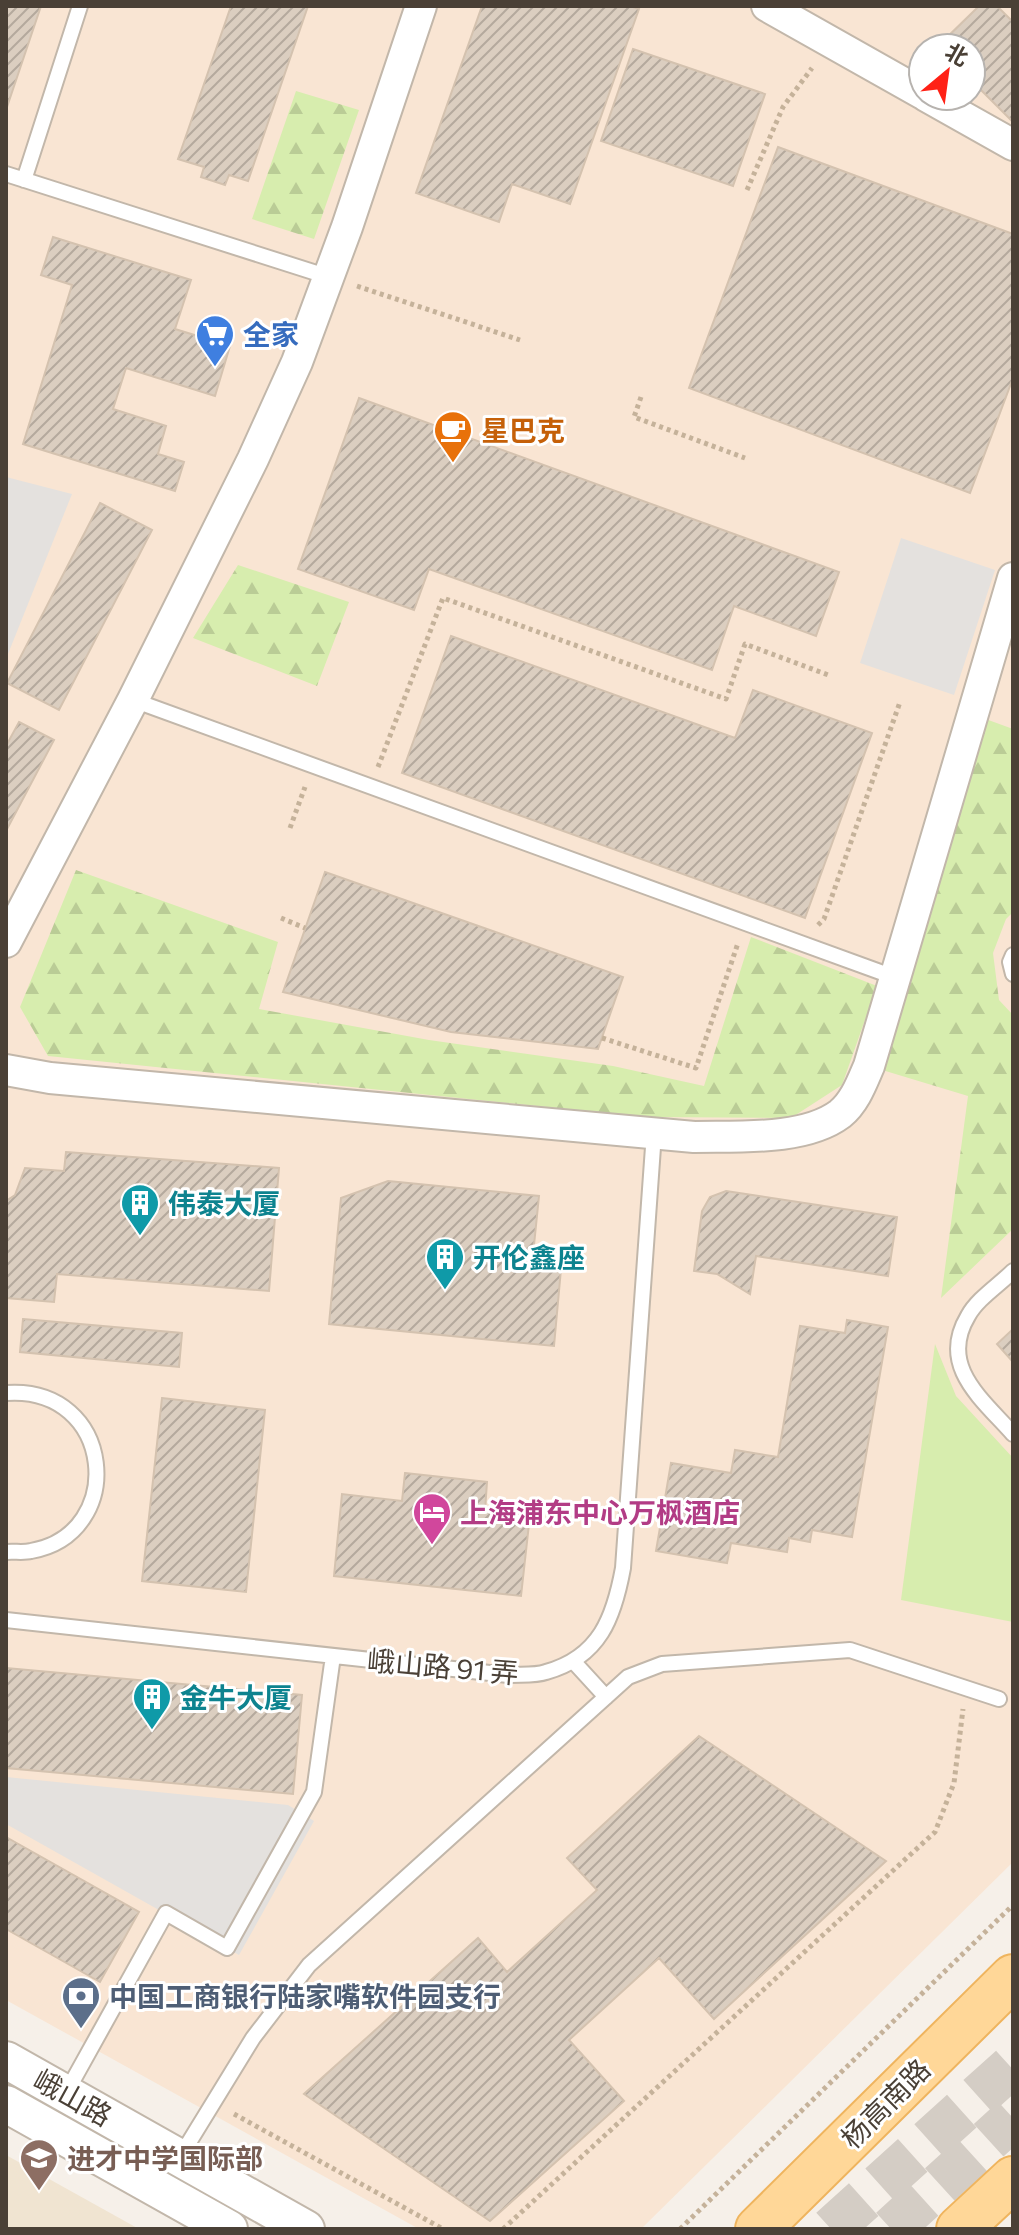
<svg xmlns="http://www.w3.org/2000/svg" width="1019" height="2235" font-family="Commissioner,'Noto Sans SC',sans-serif">
<style>
.commercial{fill:#f9e5d3;fill-rule:evenodd}
.education{fill:#f0e4d1}
.grass{fill:#d7edae}
.forest{fill:url(#forest-firs)}
.parking{fill:#e4e1de}
.building{fill:url(#building-hatch);stroke:#d4c2af;stroke-width:2}
.lines{fill:none;stroke-linecap:round;stroke-linejoin:round}
.trunk-tunnel{stroke:#d4cdc5;stroke-width:44;stroke-dasharray:44 22;stroke-linecap:butt}
.service-casing{stroke:#c2b7aa;stroke-width:18}
.minor-casing{stroke:#c2b7aa;stroke-width:34}
.tertiary-casing{stroke:#c2b7aa;stroke-width:40}
.primary-casing{stroke:#efb45e;stroke-width:48}
.path{stroke:#c5b29a;stroke-width:5;stroke-dasharray:4 4;stroke-linecap:butt}
.service{stroke:#fff;stroke-width:14}
.minor{stroke:#fff;stroke-width:30}
.tertiary{stroke:#fff;stroke-width:36}
.primary{stroke:#ffd798;stroke-width:44}
.labels{text-anchor:middle;dominant-baseline:central;stroke-width:6;stroke-linejoin:round;paint-order:stroke}
.shop-label{font-size:28px;font-weight:bold;fill:#366cbe;stroke:#fff;text-anchor:start}
.food-label{font-size:28px;font-weight:bold;fill:#c56008;stroke:#fff;text-anchor:start}
.culture-label{font-size:28px;font-weight:bold;fill:#0d838f;stroke:#fff;text-anchor:start}
.hotel-label{font-size:28px;font-weight:bold;fill:#b23c85;stroke:#fff;text-anchor:start}
.street-label{font-size:28px;fill:#4a4036;stroke:#fff}
.service-label{font-size:28px;font-weight:bold;fill:#4e5e75;stroke:#fff;text-anchor:start}
.education-label{font-size:28px;font-weight:bold;fill:#785e54;stroke:#fff;text-anchor:start}
</style>
<defs>
<pattern id="forest-firs" width="22" height="20" patternUnits="userSpaceOnUse" patternTransform="scale(2)"><rect width="22" height="20" fill="#d7edae"/><path d="M5 1l3.5 6h-7zM16 11l3.5 6h-7z" fill="#bacc96"/></pattern>
<pattern id="building-hatch" width="6" height="6" patternUnits="userSpaceOnUse" patternTransform="scale(2)"><rect width="6" height="6" fill="#dbcec0"/><path d="M-1 1l2-2M0 6l6-6M5 7l2-2" fill="none" stroke="#b4a99d"/></pattern>
</defs>
<rect width="100%" height="100%" fill="#f6f0e9"/>
<path class="commercial" d="M6,6H1013V1862L641,2229H419L6,2000ZM923,48H971V96H923Z"/>
<path class="education" d="M6,2155L139,2229H6Z"/>
<path class="grass" d="M935,1344L956,1396L1013,1458V1622L901,1600Z"/>
<path class="forest" d="M296,91L359,110L314,239L252,219Z
M238,565L349,602L317,686L193,638Z
M972,714L1013,729V912L1006,919L993,953L999,1000L1013,1015V1229L941,1298L968,1096L869,1066Z
M76,870L278,942L259,1009L429,1040L613,1066L704,1086L751,937L877,986L842,1085L791,1118L645,1117L48,1056L20,1007Z"/>
<path class="parking" d="M6,477L72,494L6,659Z
M901,538L995,570L954,695L860,663Z
M6,1777L288,1805L314,1821L239,1955L6,1824Z"/>
<path class="building" d="M6,6H41L6,110Z
M231,6H308L248,181L229,175L225,185L201,177L204,167L178,159Z
M482,6H630L639,9L570,204L512,184L499,222L416,193Z
M979,6H997L1013,22L1012,121L971,80V48L938,46Z
M633,49L765,94L733,186L601,141Z
M778,147L1013,234V378L970,493L689,388Z
M53,237L191,280L175,329L230,346L215,396L126,368L113,409L166,426L158,454L184,462L175,491L23,444L72,285L41,275Z
M359,398L839,572L816,636L734,606L712,670L429,569L414,610L298,569Z
M100,503L152,530L59,710L7,683Z
M451,636L735,738L753,690L872,733L805,918L402,773Z
M19,722L54,740L6,831V746Z
M325,872L623,977L598,1049L451,1032L283,992Z
M66,1152L279,1168L269,1291L57,1274L54,1302L6,1298V1201L15,1195L25,1168L64,1171Z
M388,1181L539,1196L533,1255L562,1258L554,1346L329,1324L341,1198Z
M726,1191L897,1217L888,1276L756,1256L750,1294L717,1274L694,1271L702,1211L710,1197Z
M23,1319L182,1333L179,1367L20,1352Z
M847,1320L888,1327L852,1537L812,1530L810,1542L789,1538L787,1552L731,1543L727,1563L656,1551L671,1463L731,1473L735,1450L778,1457L800,1326L845,1333Z
M1013,1329V1362L997,1344Z
M162,1398L265,1410L246,1592L142,1581Z
M405,1473L487,1482L485,1511L530,1515L521,1596L334,1576L342,1494L402,1501Z
M6,1668L302,1695L293,1794L6,1768Z
M699,1736L886,1861L714,2019L659,1958L569,2040L624,2101L490,2221L304,2094L478,1938L507,1972L597,1890L567,1858Z
M6,1837L139,1912L100,1982L6,1929Z"/>
<g class="lines">
<path class="trunk-tunnel" d="M831,2229L1013,2065
M891,2229L1013,2118"/>
<defs>
<path id="service" d="M6,174L329,277
M24,180L80,6
M133,700L894,977
M1013,955L1010,962L1013,974
M1013,1271C999,1285 977,1299 968,1316C938,1366 982,1399 1013,1434
M6,1393C115,1385 128,1534 31,1551C23,1553 14,1551 6,1552
M6,1620L508,1675C520,1674 535,1676 546,1672C600,1657 614,1617 623,1568L654,1133
M573,1661L606,1697
M66,2093L166,1913L227,1948L314,1792L333,1656
M180,2157L253,2038L309,1965L628,1677L662,1664L850,1650L999,1699"/>
<path id="minor" d="M767,6L923,94
M926,96L1013,145
M6,942L133,700L253,459L297,362L347,227L421,6
M6,1070L50,1078L694,1137C737,1136 804,1141 840,1114C855,1102 862,1082 869,1066L1013,578"/>
<path id="tertiary" d="M6,2060L306,2229
M6,2104L229,2229"/>
<path id="primary" d="M758,2229L1013,1977
M959,2229L1013,2179"/>
</defs>
<use href="#service" class="service-casing"/>
<use href="#minor" class="minor-casing"/>
<use href="#tertiary" class="tertiary-casing"/>
<use href="#primary" class="primary-casing"/>
<path class="path" d="M747,190L783,107L812,68
M357,286L520,340
M641,397L634,417L745,458
M378,767L443,598L726,699L745,644L831,676
M290,828L305,787
M281,918L305,928
M818,925L824,919L900,702
M602,1038L696,1068L738,943
M234,2114L443,2229
M503,2229L935,1832L954,1783L963,1709
M680,2229L1013,1905"/>
<use href="#service" class="service"/>
<use href="#minor" class="minor"/>
<use href="#tertiary" class="tertiary"/>
<use href="#primary" class="primary"/>
</g>
<defs>
<symbol id="supermarket-pin" viewBox="-11 -11 22 30"><path d="M0 17L-7.5 6A9.5 9.5 0 1 1 7.5 6Z" fill="#3f7fe0" stroke="#fff"/><path d="M-6-5.5h2.5l.6 2H6L4.5 2H-2.5L-4.4-4H-6ZM-1.5 3.2a1.3 1.3 0 1 0 .1 0ZM3 3.2a1.3 1.3 0 1 0 .1 0Z" fill="#fff"/></symbol>
<symbol id="cafe-pin" viewBox="-11 -11 22 30"><path d="M0 17L-7.5 6A9.5 9.5 0 1 1 7.5 6Z" fill="#e8710a" stroke="#fff"/><path d="M-5.5-4.5H6V0H3Q3 3.5 0 3.5H-2.5Q-5.5 3.5-5.5 0ZM3-3.2v2h1.7v-2ZM-6 4.5H4V6H-6Z" fill="#fff"/></symbol>
<symbol id="building-pin" viewBox="-11 -11 22 30"><path d="M0 17L-7.5 6A9.5 9.5 0 1 1 7.5 6Z" fill="#0f9aa8" stroke="#fff"/><path d="M-4-6H4V6H1V3H-1V6H-4ZM-2.5-4.3h1.7v1.8h-1.7ZM.8-4.3h1.7v1.8H.8ZM-2.5-1h1.7V.8h-1.7ZM.8-1h1.7V.8H.8Z" fill="#fff"/></symbol>
<symbol id="hotel-pin" viewBox="-11 -11 22 30"><path d="M0 17L-7.5 6A9.5 9.5 0 1 1 7.5 6Z" fill="#d1479c" stroke="#fff"/><path d="M-6-4.5h1.5V1H6V5H4.5V3h-9V5H-6ZM-4 0a1.8 1.8 0 1 1 3.6 0ZM.5 0V-2.5h3Q6-2.5 6 0Z" fill="#fff"/></symbol>
<symbol id="bank-pin" viewBox="-11 -11 22 30"><path d="M0 17L-7.5 6A9.5 9.5 0 1 1 7.5 6Z" fill="#5c6f8a" stroke="#fff"/><path d="M-6-4H6V4H-6ZM0-2.3a2.3 2.3 0 1 0 0 4.6a2.3 2.3 0 1 0 0-4.6Z" fill="#fff"/></symbol>
<symbol id="school-pin" viewBox="-11 -11 22 30"><path d="M0 17L-7.5 6A9.5 9.5 0 1 1 7.5 6Z" fill="#8d6e63" stroke="#fff"/><path d="M0-5L7-2L0 1L-7-2ZM-4 1L0 2.5L4 1V4Q0 6-4 4Z" fill="#fff"/></symbol>
</defs>
<g fill-rule="evenodd">
<use href="#supermarket-pin" x="193" y="312" width="44" height="60"/>
<use href="#cafe-pin" x="431" y="408" width="44" height="60"/>
<use href="#building-pin" x="118" y="1181" width="44" height="60"/>
<use href="#building-pin" x="423" y="1235" width="44" height="60"/>
<use href="#hotel-pin" x="410" y="1490" width="44" height="60"/>
<use href="#building-pin" x="130" y="1675" width="44" height="60"/>
<use href="#bank-pin" x="59" y="1974" width="44" height="60"/>
<use href="#school-pin" x="17" y="2136" width="44" height="60"/>
</g>
<g class="labels">
<g class="shop-label">
<text x="243" y="334">全家</text>
</g>
<g class="food-label">
<text x="481" y="430">星巴克</text>
</g>
<g class="culture-label">
<text x="168" y="1203">伟泰大厦</text>
<text x="473" y="1257">开伦鑫座</text>
<text x="180" y="1697">金牛大厦</text>
</g>
<g class="hotel-label">
<text x="460" y="1512">上海浦东中心万枫酒店</text>
</g>
<g class="street-label">
<text transform="translate(443 1666) rotate(5)">峨山路 91 弄</text>
<text transform="translate(73 2097) rotate(29)">峨山路</text>
<text transform="translate(885 2103) rotate(-45)">杨高南路</text>
</g>
<g class="service-label">
<text x="109" y="1996">中国工商银行陆家嘴软件园支行</text>
</g>
<g class="education-label">
<text x="67" y="2158">进才中学国际部</text>
</g>
</g>
<rect width="1019" height="2235" fill="none" stroke="#4a4036" stroke-width="16"/>
<g transform="translate(947 72) rotate(29)"><circle r="38" fill="#ffffff" stroke="#b7b3af" stroke-width="2"/>
<path d="M0-6L14 30L0 20L-14 30Z" fill="#ff2116"/>
<text y="-12" font-size="22" font-weight="bold" text-anchor="middle" fill="#4a4036">北</text>
</g>
</svg>
